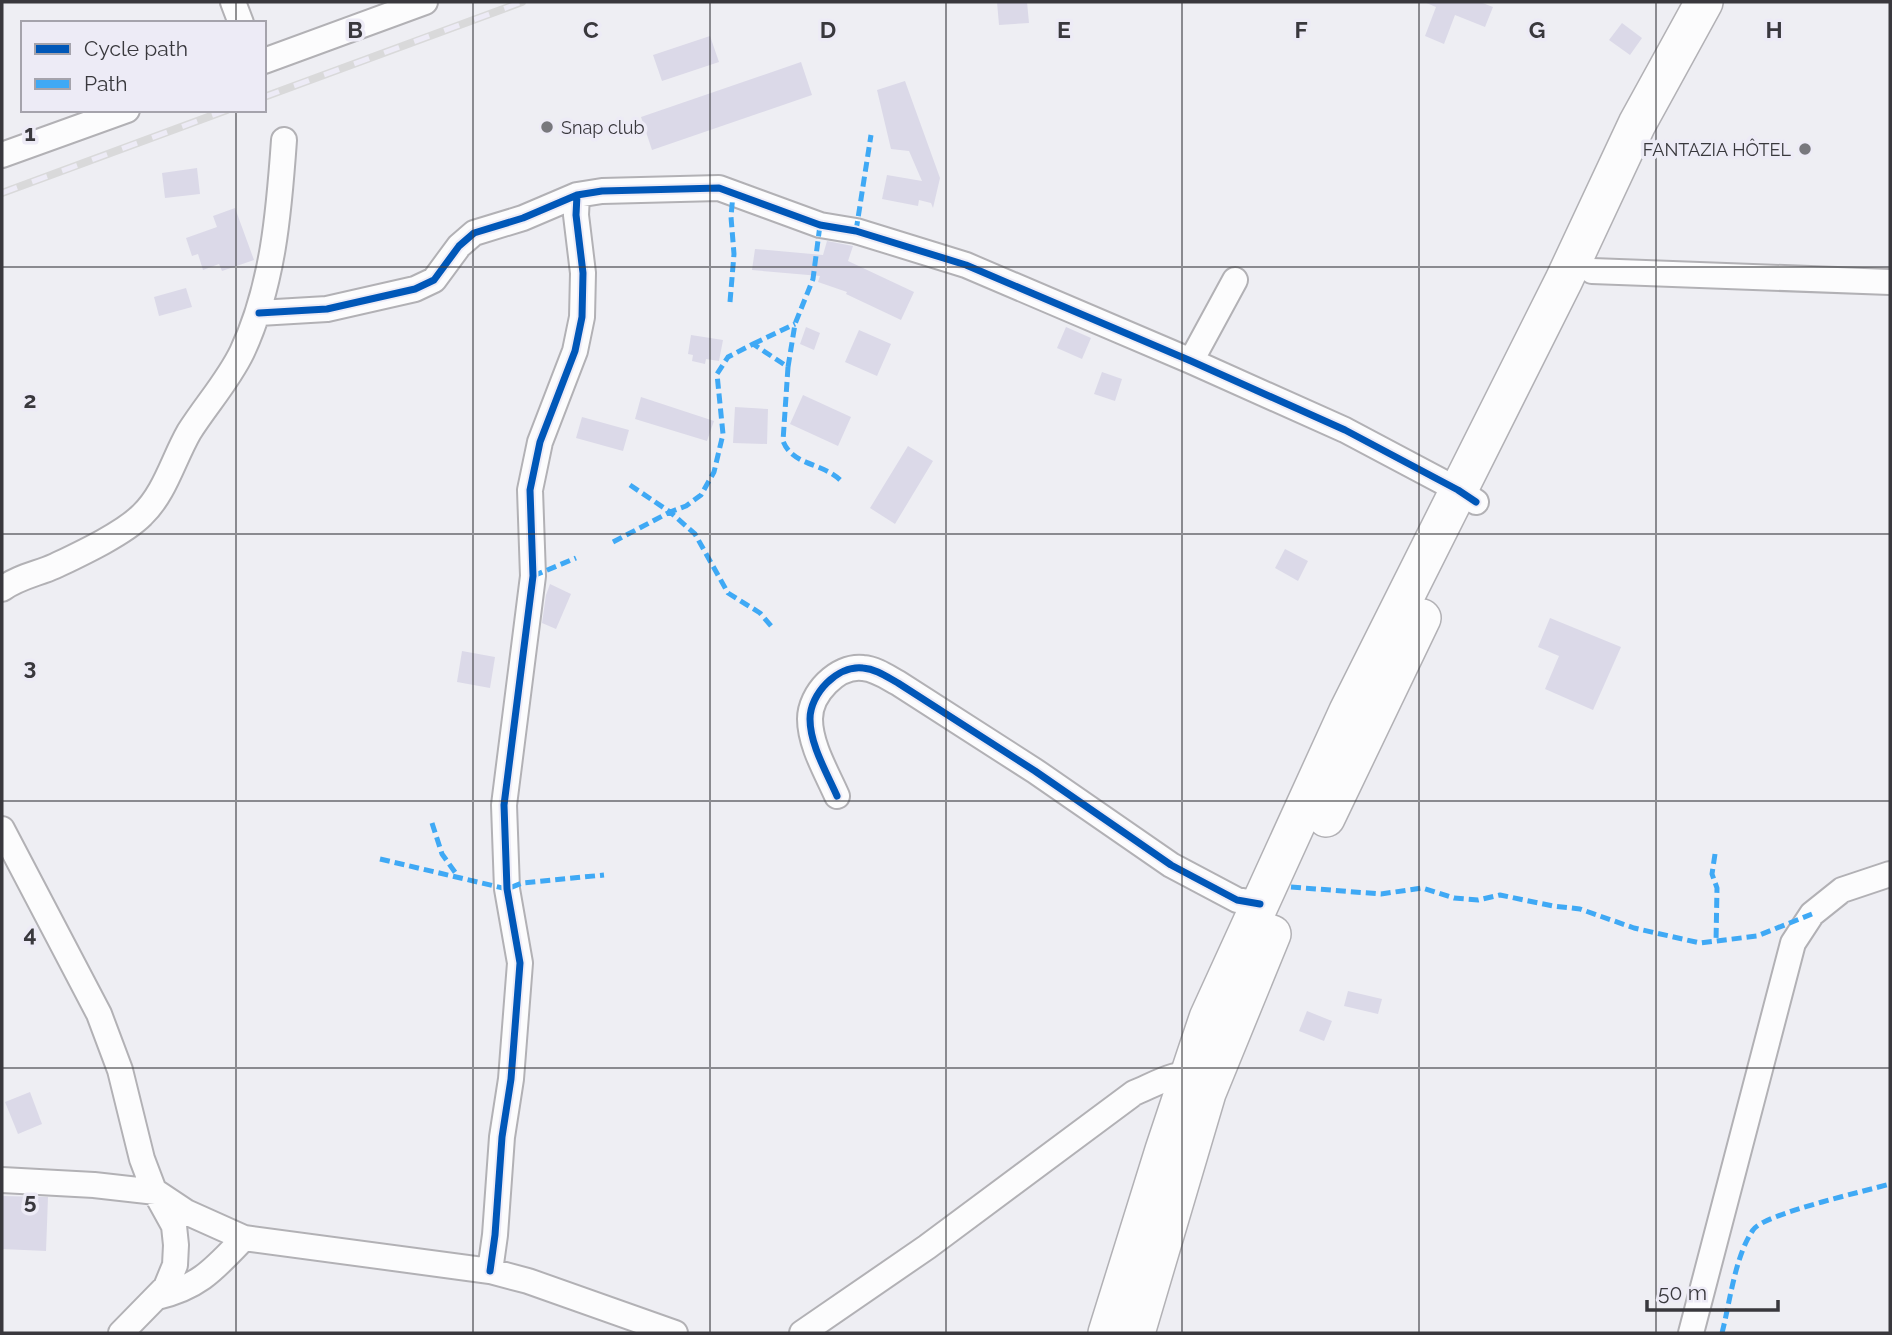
<svg xmlns="http://www.w3.org/2000/svg" width="1892" height="1335" font-family="Raleway,sans-serif">
<style>
.building{fill:#dbd9e8}
.lines{fill:none;stroke-linecap:round;stroke-linejoin:round}
.minor-casing{stroke:#b2b1b5;stroke-width:28}
.highway-casing{stroke:#b2b1b5;stroke-width:40}
.minor{stroke:#fcfcfd;stroke-width:24}
.highway{stroke:#fcfcfd;stroke-width:37}
.rail-casing{stroke:#d9d9da;stroke-width:8}
.rail{stroke:#edebf6;stroke-width:5;stroke-dasharray:16;stroke-linecap:butt}
.quiet{stroke:#3fa9f5;stroke-width:5;stroke-dasharray:10 5;stroke-linecap:butt}
.cycleway-casing{stroke:#edebf6;stroke-width:11}
.cycleway{stroke:#0057b8;stroke-width:7}
.grid{fill:none;stroke:#39383d;stroke-width:2;stroke-opacity:0.55}
.poi-dot{fill:#78787d;stroke:#edebf6;stroke-width:2.5}
.labels{text-anchor:middle;dominant-baseline:central;stroke-width:7;stroke-linejoin:round;paint-order:stroke}
.poi-label{font-size:18px;fill:#39383d;stroke:#edebf6;text-anchor:start}
.grid-label{font-size:23px;text-anchor:middle;font-weight:bold;fill:#39383d;stroke:#edebf6;stroke-width:7;stroke-linejoin:round;paint-order:stroke}
</style>
<rect width="100%" height="100%" fill="#eeeef3"/>
<path class="building" d="M997,2H1027L1029,23L999,25Z
M1424,2H1480L1493,7L1485,27L1455,15L1444,44L1425,36L1436,7Z
M1622,23L1642,38L1630,55L1609,40Z
M710,36L719,62L662,81L653,55Z
M801,62L812,95L652,150L641,117Z
M905,81L940,178L933,208L931,203L919,200L918,206L882,199L887,175L922,181L909,151L891,149L877,90Z
M197,168L200,194L165,198L162,173Z
M235,208L254,260L222,271L219,264L203,270L198,254L192,256L186,238L217,227L213,216Z
M827,241L853,246L848,261L914,292L901,320L846,294L847,292L818,282L820,276L752,270L755,249L823,255Z
M186,288L192,307L159,316L154,297Z
M806,327L820,333L814,350L800,344Z
M1066,327L1091,338L1082,359L1057,348Z
M859,330L891,344L877,376L845,362Z
M691,335L723,340L719,361L706,359L705,364L692,361L693,355L688,354Z
M1102,372L1122,379L1115,401L1094,394Z
M803,395L851,417L838,446L790,424Z
M641,397L714,421L707,441L635,419Z
M735,407L768,409L767,444L733,443Z
M582,417L629,430L623,451L576,438Z
M908,446L933,461L895,524L870,508Z
M1285,549L1308,561L1298,581L1275,568Z
M550,584L571,594L556,629L542,623L546,595Z
M1550,618L1621,647L1593,710L1545,689L1559,656L1538,647Z
M462,651L495,657L490,688L457,682Z
M1348,991L1382,999L1378,1014L1344,1006Z
M1307,1011L1332,1021L1324,1041L1299,1031Z
M30,1092L42,1124L18,1134L5,1102Z
M2,1196L48,1197L46,1251L2,1249Z"/>
<g class="lines">
<defs>
<path id="minor" d="M233,2L241,23
M264,61L425,2
M2,155L127,110
M1592,271L1890,282
M259,313L327,309L415,289L434,280L459,246L474,233L523,218L577,195L602,191L719,188L820,225L856,231L966,265L1191,361L1345,430L1458,490L1476,502
M1191,361L1235,280
M2,589C18,577 37,574 55,566C80,554 123,534 142,515C165,493 173,460 189,432C206,405 228,381 242,352C273,286 279,212 284,140
M837,796C827,773 810,745 810,719C810,694 837,665 863,668C876,669 887,677 898,683L1035,771L1171,865L1237,900L1260,904
M2,829L99,1014L120,1070L142,1159L153,1188L174,1226L176,1245L175,1265L166,1287L121,1333
M2,1180L94,1185L156,1192L186,1212L244,1238L490,1271L528,1281L675,1333
M490,1271L495,1235L502,1137L511,1079L520,963L507,889L504,805L533,576L530,490L540,442L575,351L582,317L583,273L576,215L577,195
M157,1297C200,1287 215,1268 244,1238
M802,1333L927,1247L1134,1093C1154,1085 1177,1070 1199,1075
M1691,1333L1793,943L1812,914L1842,890L1890,874"/>
<path id="highway" d="M1326,818L1422,618
M1107,1333L1164,1150L1208,1018L1348,711L1564,280L1637,124L1704,2
M1136,1333L1207,1093L1272,934"/>
</defs>
<use href="#minor" class="minor-casing"/>
<use href="#highway" class="highway-casing"/>
<use href="#minor" class="minor"/>
<use href="#highway" class="highway"/>
<defs>
<path id="rail" d="M264,97L522,2
M2,193L227,110"/>
</defs>
<use href="#rail" class="rail-casing"/>
<use href="#rail" class="rail"/>
<path class="quiet" d="M856,231L871,135
M730,302L734,254L731,217L733,194
M753,344L795,324
M788,367L783,441C793,467 825,462 843,483
M630,485L670,512L686,506L701,495L714,472L723,434L717,374L728,357L753,344L788,367L795,324L813,279L820,225
M613,542L670,512L695,534L728,593L760,613L772,627
M533,576L576,558
M432,823L442,854L457,875
M1715,854L1712,874L1717,888L1716,942
M380,859L507,889L522,883L604,875
M1291,887L1381,894L1422,888L1454,898L1478,900L1500,895L1553,906L1580,909L1634,928L1700,943L1757,936L1812,914
M1722,1333C1730,1302 1735,1256 1753,1230C1763,1214 1866,1191 1890,1184"/>
<defs>
<path id="cycleway" d="M259,313L327,309L415,289L434,280L459,246L474,233L523,218L577,195L602,191L719,188L820,225L856,231L966,265L1191,361L1345,430L1458,490L1476,502
M837,796C827,773 810,745 810,719C810,694 837,665 863,668C876,669 887,677 898,683L1035,771L1171,865L1237,900L1260,904
M490,1271L495,1235L502,1137L511,1079L520,963L507,889L504,805L533,576L530,490L540,442L575,351L582,317L583,273L576,215L577,195"/>
</defs>
<use href="#cycleway" class="cycleway-casing"/>
<use href="#cycleway" class="cycleway"/>
</g>
<path class="grid" d="M236,2V23M473,2V1333M710,2V1333M946,2V1333M1182,2V1333M1419,2V1333M1656,2V1333M236,110V1333M2,267H1890M2,534H1890M2,801H1890M2,1068H1890"/>
<g class="poi-dot">
<circle cx="547" cy="127" r="7"/>
<circle cx="1805" cy="149" r="7"/>
</g>
<g class="labels">
<g class="poi-label">
<text x="561" y="127">Snap club</text>
<text x="1791" y="149" text-anchor="end">FANTAZIA HÔTEL</text>
</g>
</g>
<g class="grid-label">
<text x="355" y="38">B</text>
<text x="591" y="38">C</text>
<text x="828" y="38">D</text>
<text x="1064" y="38">E</text>
<text x="1301" y="38">F</text>
<text x="1537" y="38">G</text>
<text x="1774" y="38">H</text>
<text x="30" y="141">1</text>
<text x="30" y="408">2</text>
<text x="30" y="675">3</text>
<text x="30" y="942">4</text>
<text x="30" y="1209">5</text>
</g>
<rect width="1892" height="1335" fill="none" stroke="#39383d" stroke-width="7"/>
<rect x="21" y="21" width="245" height="91" fill="#edebf6" stroke="#a5a3ac" stroke-width="2"/>
<rect x="35" y="44" width="35" height="10" fill="#0057b8" stroke="#a5a3ac" stroke-width="2"/>
<text x="84" y="56" font-size="21" fill="#39383d">Cycle path</text>
<rect x="35" y="79" width="35" height="10" fill="#3fa9f5" stroke="#a5a3ac" stroke-width="2"/>
<text x="84" y="91" font-size="21" fill="#39383d">Path</text>
<path d="M1647 1300v10h131v-10" fill="none" stroke="#39383d" stroke-width="3.5"/>
<text x="1658" y="1300" font-size="21" fill="#39383d" stroke="#edebf6" stroke-width="5" paint-order="stroke">50 m</text>
</svg>
